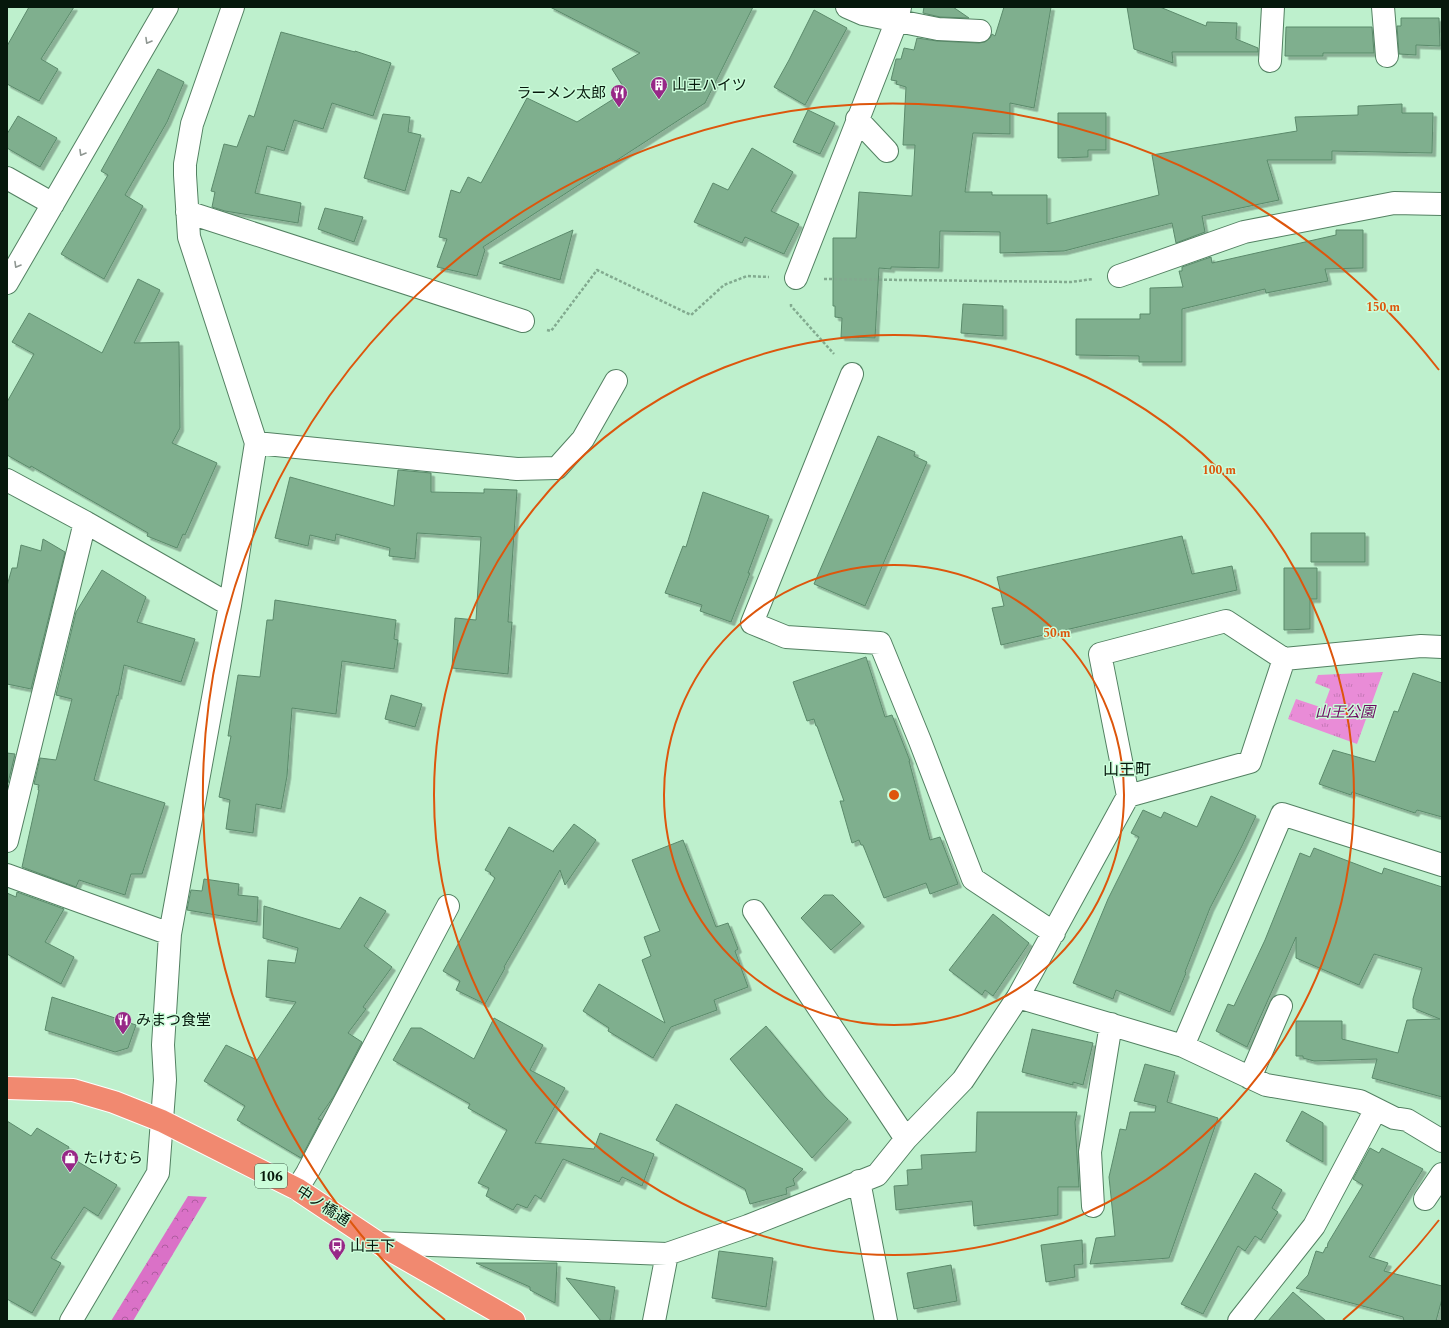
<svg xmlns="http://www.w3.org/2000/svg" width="1449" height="1328" font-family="Spectral,'Noto Sans JP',serif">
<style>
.forest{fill:url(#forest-crowns)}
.park{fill:url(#park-tufts)}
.building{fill:#7faf8e;stroke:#5b8a6b;filter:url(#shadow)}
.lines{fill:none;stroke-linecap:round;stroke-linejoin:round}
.minor-casing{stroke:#538162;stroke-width:24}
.highway-casing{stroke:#fff;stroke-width:24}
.path{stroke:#82aa8f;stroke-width:2.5;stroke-dasharray:3 2;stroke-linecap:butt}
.minor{stroke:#fff;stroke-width:22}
.highway{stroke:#f18970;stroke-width:22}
.oneway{stroke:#8f9792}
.ring{fill:none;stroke:#dd560c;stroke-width:2}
.labels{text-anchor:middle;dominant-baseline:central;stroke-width:3;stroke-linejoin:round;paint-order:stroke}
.shield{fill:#cbfdda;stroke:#415d4a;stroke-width:1}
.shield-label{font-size:14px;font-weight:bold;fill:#06180c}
.poi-label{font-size:15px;fill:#06180c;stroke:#cbfdda;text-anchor:start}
.park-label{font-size:15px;font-style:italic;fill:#6c0860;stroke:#cbfdda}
.street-label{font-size:15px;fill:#06180c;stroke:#cbfdda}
.neighbourhood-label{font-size:16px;fill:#06180c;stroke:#cbfdda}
.centre{fill:#dd560c;stroke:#cbfdda;stroke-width:2}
.ring-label{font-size:12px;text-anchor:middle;font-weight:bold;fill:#dd560c;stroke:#cbfdda;stroke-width:3;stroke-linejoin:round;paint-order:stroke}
</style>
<defs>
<pattern id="forest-crowns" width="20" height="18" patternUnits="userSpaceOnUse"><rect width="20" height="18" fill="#da71c7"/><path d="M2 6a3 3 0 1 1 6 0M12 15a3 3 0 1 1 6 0" fill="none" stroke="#af5ca0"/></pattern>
<pattern id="park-tufts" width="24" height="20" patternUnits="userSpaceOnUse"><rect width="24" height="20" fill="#e98cd7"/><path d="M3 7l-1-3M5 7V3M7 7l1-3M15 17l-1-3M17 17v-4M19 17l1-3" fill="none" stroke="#c678b7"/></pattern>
<filter id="shadow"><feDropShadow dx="3.5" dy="3.5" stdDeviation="0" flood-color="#0004"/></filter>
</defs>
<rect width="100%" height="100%" fill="#bef0cd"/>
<path class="forest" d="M188,1196L207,1197L133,1321H111Z"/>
<path class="park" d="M1383,672L1357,744L1288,719L1296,699L1323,708L1330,689L1315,683L1318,675Z"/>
<path class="building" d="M29,7H74L41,59L58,69L39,101L7,84V46Z
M550,7H753L705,103L483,247L485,250L477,276L437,267L447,239L439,237L451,190L460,193L468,177L481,183L527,98L577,122L626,91L612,69L640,53Z
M924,7H953L969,18L940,17L923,13Z
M1004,7H1051L1034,108L1010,103V134L973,133L965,192H992V195H1047V224L1159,195L1152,155L1297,131L1295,117L1358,115V106L1402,104V113H1433L1432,153L1332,151V160H1267L1279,200L1202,216L1205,232L1176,243L1172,223L1064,251L1000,253V232L940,231L939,268L891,267V269L879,268L875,338L841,337L842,318L835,317V306H833V238H856L859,192L912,196L915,145H903L906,87L896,84L897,81L891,80L896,59H901L904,48L914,50L917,38L937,41L979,43L985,42L990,38L992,34L995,36Z
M1127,7H1160L1206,26L1207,22L1237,23L1236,39L1258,48V52H1172L1173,63L1134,49Z
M814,10L847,28L805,105L774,87L789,60Z
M1401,18H1439L1440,46L1416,45V55L1399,54L1397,26H1401Z
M1286,27H1372L1374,53H1323V56H1285Z
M281,32L355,52V51L391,63L373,116L332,103L323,129L294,120L284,151L267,146L255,193L301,203L298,223L225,211L212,207L215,192L211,191L224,144L237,147L249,115L254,117Z
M158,69L184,82L167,122L125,195L143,206L104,279L61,254L108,175L101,171Z
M808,110L835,123L820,154L793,142Z
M1058,113H1106V150H1088V157L1058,158Z
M383,114L410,117L408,132L421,135L405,191L364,178Z
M18,116L57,138L40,167L7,148V134Z
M752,148L793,172L771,211L799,224L784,254L745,237L742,243L694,222L713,183L728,190Z
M325,208L363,217L354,242L318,229Z
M573,230L560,280L499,263Z
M1336,230H1363V268L1325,269L1328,281L1266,293L1265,289L1182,309V362H1139V356L1076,355V319H1140V314H1150V288L1183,287L1179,271H1182V267L1211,257L1212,263L1336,235Z
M138,279L160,290L134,343L179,342L180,428L172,443L217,463L185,535L183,534L177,548L147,536L148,533L31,466L30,468L7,455V402L34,354L12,342L29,313L102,353Z
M963,304L1003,306V336L961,333Z
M878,436L915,452L914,456L927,462L865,606L814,584Z
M398,470L431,473V492L484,493V489L517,490L508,622H512L508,674L452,668L455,618L476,620L481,537L417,533L415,559L389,556L390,548L336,534L335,541L310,535L308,546L275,538L290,477L394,506Z
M703,492L769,516L748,573H750L731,622L700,611L702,605L665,593L683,546L686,547Z
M1311,533H1365V562H1311Z
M1182,536L1192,574L1232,566L1237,590L1001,645L992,608L1004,606L997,577Z
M43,539L65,552L31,689L7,684V586L12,568H17L21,545L41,551Z
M1284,568H1317V599H1310V629L1284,630Z
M102,570L146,597L137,622L195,639L181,682L124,665L118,696L117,695L94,780L165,803L142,874H131L125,895L79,880L76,887L22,867L39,790H38L39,785L34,784L40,758L56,760L72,699L56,695L76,612Z
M275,600L396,620L394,639L398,640L394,669L342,661L336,714L292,708L287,776L281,809L256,804L253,833L226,829L230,800L219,797L231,736H228L238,675L260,677L267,620H273Z
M866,657L885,717L892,715L910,761H909L930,840L940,837L958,884L930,894L926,883L884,898L863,845H861L859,840L852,843L840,801H844L817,726H816L814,719L807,721L793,682Z
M1413,673L1442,683V817L1417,810L1415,813L1352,792L1351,795L1319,784L1333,750L1375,762L1394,711L1398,712Z
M391,695L422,704L415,727L385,719Z
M7,753L15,754L8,783H7Z
M1211,796L1256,816L1242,846L1210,908L1185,972L1186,973L1170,1012L1116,990L1113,999L1073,983L1108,899L1139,837L1131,833L1143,810L1161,818L1164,812L1197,827Z
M574,824L596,840L565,885L560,870L504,967L505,968L485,1004L456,990L460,981L443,971L495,878L490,874L491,873L485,870L509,827L554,852L553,851Z
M683,840L716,927L728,923L738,949L735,951L748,987L714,1000L717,1010L671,1027L653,1058L608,1031L609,1028L583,1011L599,984L665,1023L642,960L651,956L644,937L660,931L632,860Z
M1314,848L1382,874L1384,868L1442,887V1097L1372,1078L1377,1059L1314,1061L1303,1058V1056H1296V1021H1342V1039L1398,1053L1407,1020L1440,1019L1413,1008V999L1422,968L1374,954L1359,985L1296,958V937L1247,1047L1216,1031L1228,1004L1234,1006L1265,940L1300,853L1310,857Z
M204,879L239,884L238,895L258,897L257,922L187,910L191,890L202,891Z
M17,892L64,909L45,942L74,957L61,984L7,954V893L16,897Z
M824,895H833L861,923L831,950L801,918Z
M360,897L386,911L364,946L392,967L363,1007L366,1009L348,1033L362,1042L334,1096L318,1119L321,1120L301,1158L237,1120L245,1106L204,1081L226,1045L257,1060L296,1002L266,997L268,960L295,963L298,948L263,938L264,906L340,929Z
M993,914L1029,943L993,996L985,990L982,995L949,970Z
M52,997L136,1025L128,1048L115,1052L45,1030Z
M494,1018L543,1045L530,1070L565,1088L535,1143L594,1149L600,1133L654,1154L642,1186L622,1177L619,1182L563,1159L541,1199L535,1195L527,1208L517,1204L513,1210L486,1196L489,1188L478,1183L507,1130L468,1108L470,1104L393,1060L411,1028H421L474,1059Z
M766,1026L825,1097L848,1119L812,1158L730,1059Z
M1032,1029L1093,1043L1083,1085L1073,1082V1085L1022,1072Z
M1145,1064L1175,1072L1167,1102L1218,1118L1169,1258L1090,1264L1096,1238L1115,1236L1109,1177L1120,1129L1126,1130L1130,1112H1155L1156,1106L1134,1101Z
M676,1104L803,1169L793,1179L795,1185L786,1188L787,1194L750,1204L745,1189L656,1140Z
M1302,1111L1323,1123V1162L1286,1141Z
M977,1112H1077L1075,1122L1079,1187H1058V1215L974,1226L972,1201L896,1210L894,1186L908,1185L907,1170L922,1169L921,1155L976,1152Z
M7,1121L31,1136L37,1128L69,1147L65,1154L117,1185L98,1216L84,1207L51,1258L61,1263L32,1313L7,1299Z
M1370,1148L1379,1153L1382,1148L1423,1169L1369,1257L1388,1263L1384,1271L1442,1286V1299L1436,1321H1404L1403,1317L1296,1288L1308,1275L1316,1251L1323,1253L1326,1247L1327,1248L1328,1243L1363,1185L1353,1179Z
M1255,1173L1282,1190L1272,1208L1278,1212L1261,1240L1255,1236L1245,1251L1238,1246L1203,1314L1181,1304Z
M1082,1240L1083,1264L1074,1265L1075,1277L1046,1282L1041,1245Z
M719,1251L773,1258L766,1307L712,1298Z
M476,1263H557L555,1303L530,1290V1287Z
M951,1265L957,1301L914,1309L907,1273Z
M566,1278L615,1287L610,1321H601Z
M1293,1292L1326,1321H1268Z"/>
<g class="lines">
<defs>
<path id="minor" d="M847,7L863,14L938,29L980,31
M1383,7L1387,56
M1270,61L1273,7
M857,119L887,151
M7,178L53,204
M187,212L523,321
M1119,276L1244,232L1394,203L1442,204
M796,278L897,20L900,7
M7,283L167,7
M852,374L752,623L786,637L880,643L920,741L973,879L1054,933
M256,443L517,469L557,468L583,439L616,381
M7,480L85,522L230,605
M1128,796L1100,654L1226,621L1284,659
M7,841L85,522
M7,875L170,934
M754,911L906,1139
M1018,997L1183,1046L1266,1085L1360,1101L1376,1109L1314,1226L1239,1321
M1183,1046L1282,814L1442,865
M1250,1078L1281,1006
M1376,1109L1394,1118L1407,1120L1442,1141
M859,1181L886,1321
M297,1189L307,1173L448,906
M1425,1199L1442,1174
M1093,1206L1090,1152L1111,1024
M378,1243L667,1254L748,1226L877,1175L906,1139L963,1080L1018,997L1128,796L1250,762L1284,659L1421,646L1442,647
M71,1321L158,1173L165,1080L163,1045L170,934L230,605L256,443L189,237L185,175V164L192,124L233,7
M654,1321L667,1254"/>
<path id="highway" d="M7,1088L73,1090L114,1102L162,1121L297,1189L378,1243L514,1321"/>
</defs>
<use href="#minor" class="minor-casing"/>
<use href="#highway" class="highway-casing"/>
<path class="path" d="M824,279L1071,282L1093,279
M791,304V306L834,354
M547,330L551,331L597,270L691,315L724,285L747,276L769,277"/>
<use href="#minor" class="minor"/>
<use href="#highway" class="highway"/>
</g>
<defs><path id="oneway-chevron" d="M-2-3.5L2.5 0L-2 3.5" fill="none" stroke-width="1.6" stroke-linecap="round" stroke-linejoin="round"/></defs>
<g class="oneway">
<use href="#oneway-chevron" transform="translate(148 41) rotate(120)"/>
<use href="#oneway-chevron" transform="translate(82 153) rotate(120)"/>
<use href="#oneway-chevron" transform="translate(17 265) rotate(120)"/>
</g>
<g class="ring">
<circle cx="894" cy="795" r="230"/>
<circle cx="894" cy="795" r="460"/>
<path d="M1439 1220A691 691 0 0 1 1343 1320M445 1320A691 691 0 1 1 1439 370"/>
</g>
<defs>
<symbol id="building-pin" viewBox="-11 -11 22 30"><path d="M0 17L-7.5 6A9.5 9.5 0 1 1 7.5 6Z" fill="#972887" stroke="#cbfdda"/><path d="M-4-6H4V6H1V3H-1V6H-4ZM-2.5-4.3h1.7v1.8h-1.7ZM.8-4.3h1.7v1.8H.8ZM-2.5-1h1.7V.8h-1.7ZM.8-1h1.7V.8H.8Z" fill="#fff"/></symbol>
<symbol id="restaurant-pin" viewBox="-11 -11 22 30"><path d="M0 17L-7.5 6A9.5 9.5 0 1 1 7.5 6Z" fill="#972887" stroke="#cbfdda"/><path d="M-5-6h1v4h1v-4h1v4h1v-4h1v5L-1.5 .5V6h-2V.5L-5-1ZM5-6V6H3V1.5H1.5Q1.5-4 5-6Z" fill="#fff"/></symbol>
<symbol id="shop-pin" viewBox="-11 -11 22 30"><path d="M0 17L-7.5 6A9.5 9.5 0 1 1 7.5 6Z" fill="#972887" stroke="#cbfdda"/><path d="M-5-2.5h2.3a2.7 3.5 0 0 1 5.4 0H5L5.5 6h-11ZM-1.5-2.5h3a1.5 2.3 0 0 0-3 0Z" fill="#fff"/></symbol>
<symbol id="bus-pin" viewBox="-11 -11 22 30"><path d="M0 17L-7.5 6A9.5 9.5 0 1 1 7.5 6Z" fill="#972887" stroke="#cbfdda"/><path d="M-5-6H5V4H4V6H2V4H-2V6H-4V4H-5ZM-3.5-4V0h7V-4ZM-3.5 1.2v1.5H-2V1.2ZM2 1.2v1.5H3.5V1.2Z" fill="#fff"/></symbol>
</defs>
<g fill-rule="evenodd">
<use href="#building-pin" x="649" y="75" width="20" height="27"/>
<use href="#restaurant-pin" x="609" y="83" width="20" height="27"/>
<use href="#restaurant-pin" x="113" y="1010" width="20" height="27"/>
<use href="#shop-pin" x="60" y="1148" width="20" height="27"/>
<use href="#bus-pin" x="327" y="1236" width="20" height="27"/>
</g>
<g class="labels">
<rect class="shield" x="255" y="1164" width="32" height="24" rx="3"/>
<g class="shield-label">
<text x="271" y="1176">106</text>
</g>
<g class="poi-label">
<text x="672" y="85">山王ハイツ</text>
<text x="606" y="93" text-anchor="end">ラーメン太郎</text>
<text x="136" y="1020">みまつ食堂</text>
<text x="83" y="1158">たけむら</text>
<text x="350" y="1246">山王下</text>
</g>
<g class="park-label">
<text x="1345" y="712">山王公園</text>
</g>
<g class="street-label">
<text transform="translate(323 1206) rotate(33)">中ノ橋通</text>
</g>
<g class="neighbourhood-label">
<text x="1127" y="770">山王町</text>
</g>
</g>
<circle cx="894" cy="795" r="6" class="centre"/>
<g class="ring-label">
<text x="1383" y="311">150 m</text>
<text x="1219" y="474">100 m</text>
<text x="1057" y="637">50 m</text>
</g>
<rect width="1449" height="1328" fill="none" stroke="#06180c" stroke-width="16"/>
</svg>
